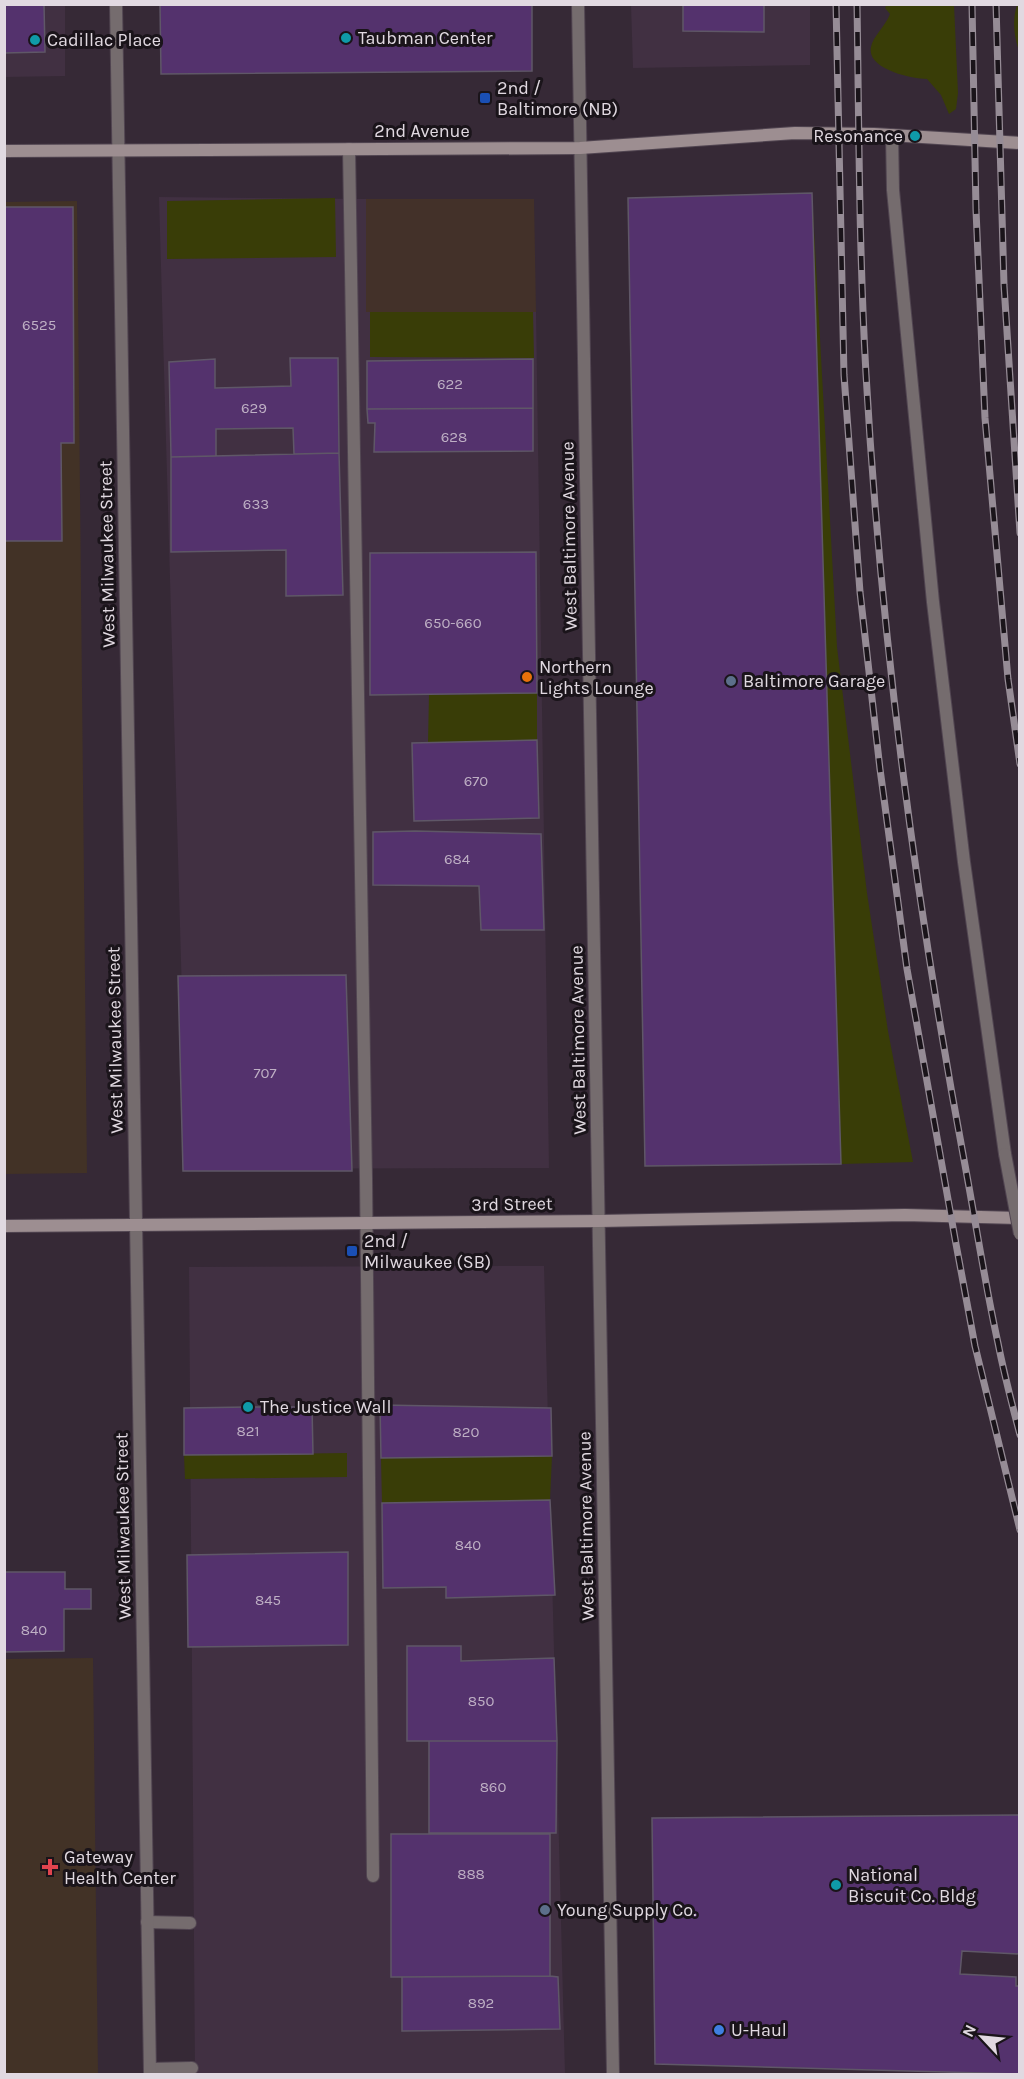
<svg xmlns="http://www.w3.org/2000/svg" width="1024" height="2079" font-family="Karla,sans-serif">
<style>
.built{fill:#413042}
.education{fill:#433129}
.medical{fill:#423226}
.green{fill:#393d07}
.building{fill:#54326d;stroke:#5f5767;stroke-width:1.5}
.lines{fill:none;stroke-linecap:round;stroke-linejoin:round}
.lane-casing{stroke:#514551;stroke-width:14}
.street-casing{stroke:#514551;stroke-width:14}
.secondary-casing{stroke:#514551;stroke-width:14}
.lane{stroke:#756c6e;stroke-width:12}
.street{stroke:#756c6e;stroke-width:12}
.secondary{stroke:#9d8e91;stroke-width:12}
.rail-casing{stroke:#968c96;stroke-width:7}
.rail{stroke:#1a141a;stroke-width:4.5;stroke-dasharray:14;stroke-linecap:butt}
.lane-bridge-casing{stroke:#514551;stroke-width:14;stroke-linecap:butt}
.lane-bridge{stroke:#756c6e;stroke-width:12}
.culture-dot{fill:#0f9aa8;stroke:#1a141a;stroke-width:2}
.transit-dot{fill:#1a4fb4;stroke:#1a141a;stroke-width:2}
.food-dot{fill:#e8710a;stroke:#1a141a;stroke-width:2}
.service-dot{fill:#5c6f8a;stroke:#1a141a;stroke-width:2}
.health-dot{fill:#e0444e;stroke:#1a141a;stroke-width:2}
.shop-dot{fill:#3f7fe0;stroke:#1a141a;stroke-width:2}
.labels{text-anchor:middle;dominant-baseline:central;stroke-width:6;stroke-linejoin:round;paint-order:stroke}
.number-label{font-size:15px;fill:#beafc4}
.poi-label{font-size:18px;fill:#e1d9e1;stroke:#1a141a;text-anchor:start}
.street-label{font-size:18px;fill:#e1d9e1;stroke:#1a141a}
</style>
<rect width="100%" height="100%" fill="#362936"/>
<path class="built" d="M4,5H65V76L5,77Z
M631,5H810V65L633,68Z
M159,197L366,199V312H536L549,1168L187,1169Z
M544,1266L565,2074H195L189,1267Z"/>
<path class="education" d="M366,199H534L536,312H366Z"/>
<path class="medical" d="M77,201L87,1173L5,1174L4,202Z
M93,1658L98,2074H5V1659Z"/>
<path class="green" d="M887,4L954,5L958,93L956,109L949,114L941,95L927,79C912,79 866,69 871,47C873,36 885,27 890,14L885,8Z
M1017,5H1019V51C1014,36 1012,21 1017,5Z
M812,193L837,647L867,893L888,1031L913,1162L841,1164Z
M335,198L336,257L167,259V201Z
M370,312H533L534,358L370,357Z
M537,693V740L428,743L429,695Z
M347,1453V1477L185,1479L184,1455Z
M552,1456L550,1500L382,1503L381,1458Z"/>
<path class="building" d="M4,4H44L45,52L4,53Z
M160,4H532V71L161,74Z
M683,4H764V32L683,31Z
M812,193L841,1164L645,1166L628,198Z
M4,207H73L74,443H61L62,541H4Z
M290,358H338L339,453L294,454L293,428L216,429V456L171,457L169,362L215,359V388L291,386Z
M533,359V408L367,409V361Z
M533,408V451L374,452L375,423H368L367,409Z
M339,453L343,595L286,596V550L171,552V457Z
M536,552L537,693L370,695V553Z
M537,740L539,818L414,821L412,743Z
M415,831L541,834L544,930H481L479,886L373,885V832Z
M346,975L352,1171H183L178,976Z
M380,1405L551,1408L552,1456L381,1458Z
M248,1407H312L313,1454L184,1455V1408Z
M550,1500L555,1595L446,1598V1587L383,1588L382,1503Z
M348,1552V1645L188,1647L187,1555Z
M4,1572H65V1589H91V1609H64V1651L4,1652Z
M407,1646H461V1661L554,1658L557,1741H407Z
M429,1741H557L556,1833H429Z
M1020,1815V1954L962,1951L960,1974L1016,1977V1986H1020V2074L655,2064L652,1818Z
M391,1834H550V1976L391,1977Z
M550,1976L558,1977L560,2029L402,2031V1977Z"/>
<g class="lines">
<defs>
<path id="lane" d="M892,135L893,190L933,602L964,862L1005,1154
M349,149L366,1178L373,1876
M147,1922L190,1923
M150,2069L192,2068"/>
<path id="street" d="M116,4L150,2074
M578,4L613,2074"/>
<path id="secondary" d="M4,151L580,148L795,133L874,134L1020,143
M4,1226L599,1221L905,1215L1020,1218"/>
</defs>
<use href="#lane" class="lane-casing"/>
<use href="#street" class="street-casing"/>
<use href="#secondary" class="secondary-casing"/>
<use href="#lane" class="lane"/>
<use href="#street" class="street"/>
<use href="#secondary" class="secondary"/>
<defs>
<path id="rail" d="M836,4L844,375L860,592L880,769L907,969L956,1244L975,1346L1020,1530
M857,4C859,128 859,251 866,374C881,640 916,904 965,1165C976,1224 985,1284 998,1343C1004,1374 1012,1404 1020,1435
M972,4L976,210L985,418L1008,679L1020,764
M996,4L1004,285L1020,533"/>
</defs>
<use href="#rail" class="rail-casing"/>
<use href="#rail" class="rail"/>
<defs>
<path id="lane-bridge" d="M1005,1154L1020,1234"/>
</defs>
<use href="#lane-bridge" class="lane-bridge-casing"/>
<use href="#lane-bridge" class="lane-bridge"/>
</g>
<g class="culture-dot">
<circle cx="346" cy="38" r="6"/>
<circle cx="35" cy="40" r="6"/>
<circle cx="915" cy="136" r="6"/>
<circle cx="248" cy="1407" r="6"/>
<circle cx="836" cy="1885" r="6"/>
</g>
<g class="transit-dot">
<rect x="479" y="92" width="12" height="12" rx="3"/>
<rect x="346" y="1245" width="12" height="12" rx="3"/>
</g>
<circle class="food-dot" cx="527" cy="677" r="6"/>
<g class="service-dot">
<circle cx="731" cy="681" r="6"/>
<circle cx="545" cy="1910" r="6"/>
</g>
<path class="health-dot" d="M47 1858h6v6h6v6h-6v6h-6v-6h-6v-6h6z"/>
<circle class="shop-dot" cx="719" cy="2030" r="6"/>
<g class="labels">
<g class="number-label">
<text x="39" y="325">6525</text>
<text x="450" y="384">622</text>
<text x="254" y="408">629</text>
<text x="454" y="437">628</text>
<text x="256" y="504">633</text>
<text x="453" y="623">650-660</text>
<text x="476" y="781">670</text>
<text x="457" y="859">684</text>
<text x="265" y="1073">707</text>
<text x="248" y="1431">821</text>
<text x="466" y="1432">820</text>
<text x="468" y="1545">840</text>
<text x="268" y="1600">845</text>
<text x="34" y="1630">840</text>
<text x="481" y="1701">850</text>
<text x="493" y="1787">860</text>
<text x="471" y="1874">888</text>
<text x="481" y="2003">892</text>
</g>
<g class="poi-label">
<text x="358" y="38">Taubman Center</text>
<text x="47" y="40">Cadillac Place</text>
<text x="497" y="88">2nd /<tspan x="497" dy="21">Baltimore (NB)</tspan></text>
<text x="903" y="136" text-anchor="end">Resonance</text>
<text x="539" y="667">Northern<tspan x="539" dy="21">Lights Lounge</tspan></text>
<text x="743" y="681">Baltimore Garage</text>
<text x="364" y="1241">2nd /<tspan x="364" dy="21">Milwaukee (SB)</tspan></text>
<text x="260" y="1407">The Justice Wall</text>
<text x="64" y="1857">Gateway<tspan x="64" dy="21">Health Center</tspan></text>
<text x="848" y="1875">National<tspan x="848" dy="21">Biscuit Co. Bldg</tspan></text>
<text x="557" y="1910">Young Supply Co.</text>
<text x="731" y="2030">U-Haul</text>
</g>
<g class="street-label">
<text x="422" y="131">2nd Avenue</text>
<text transform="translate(569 536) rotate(-91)">West Baltimore Avenue</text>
<text transform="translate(107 554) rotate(-91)">West Milwaukee Street</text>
<text transform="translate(115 1040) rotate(-91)">West Milwaukee Street</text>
<text transform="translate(578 1040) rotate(-91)">West Baltimore Avenue</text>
<text transform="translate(512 1204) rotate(-1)">3rd Street</text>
<text transform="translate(123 1526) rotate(-91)">West Milwaukee Street</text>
<text transform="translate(586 1526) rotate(-91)">West Baltimore Avenue</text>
</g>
</g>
<rect width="1024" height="2079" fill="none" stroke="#e1d9e1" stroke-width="12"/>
<g transform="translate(982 2037) rotate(296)" stroke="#1a141a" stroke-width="4.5" paint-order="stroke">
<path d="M0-4.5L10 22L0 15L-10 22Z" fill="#e1d9e1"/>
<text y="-9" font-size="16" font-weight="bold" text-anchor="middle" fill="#e1d9e1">N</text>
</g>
</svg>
